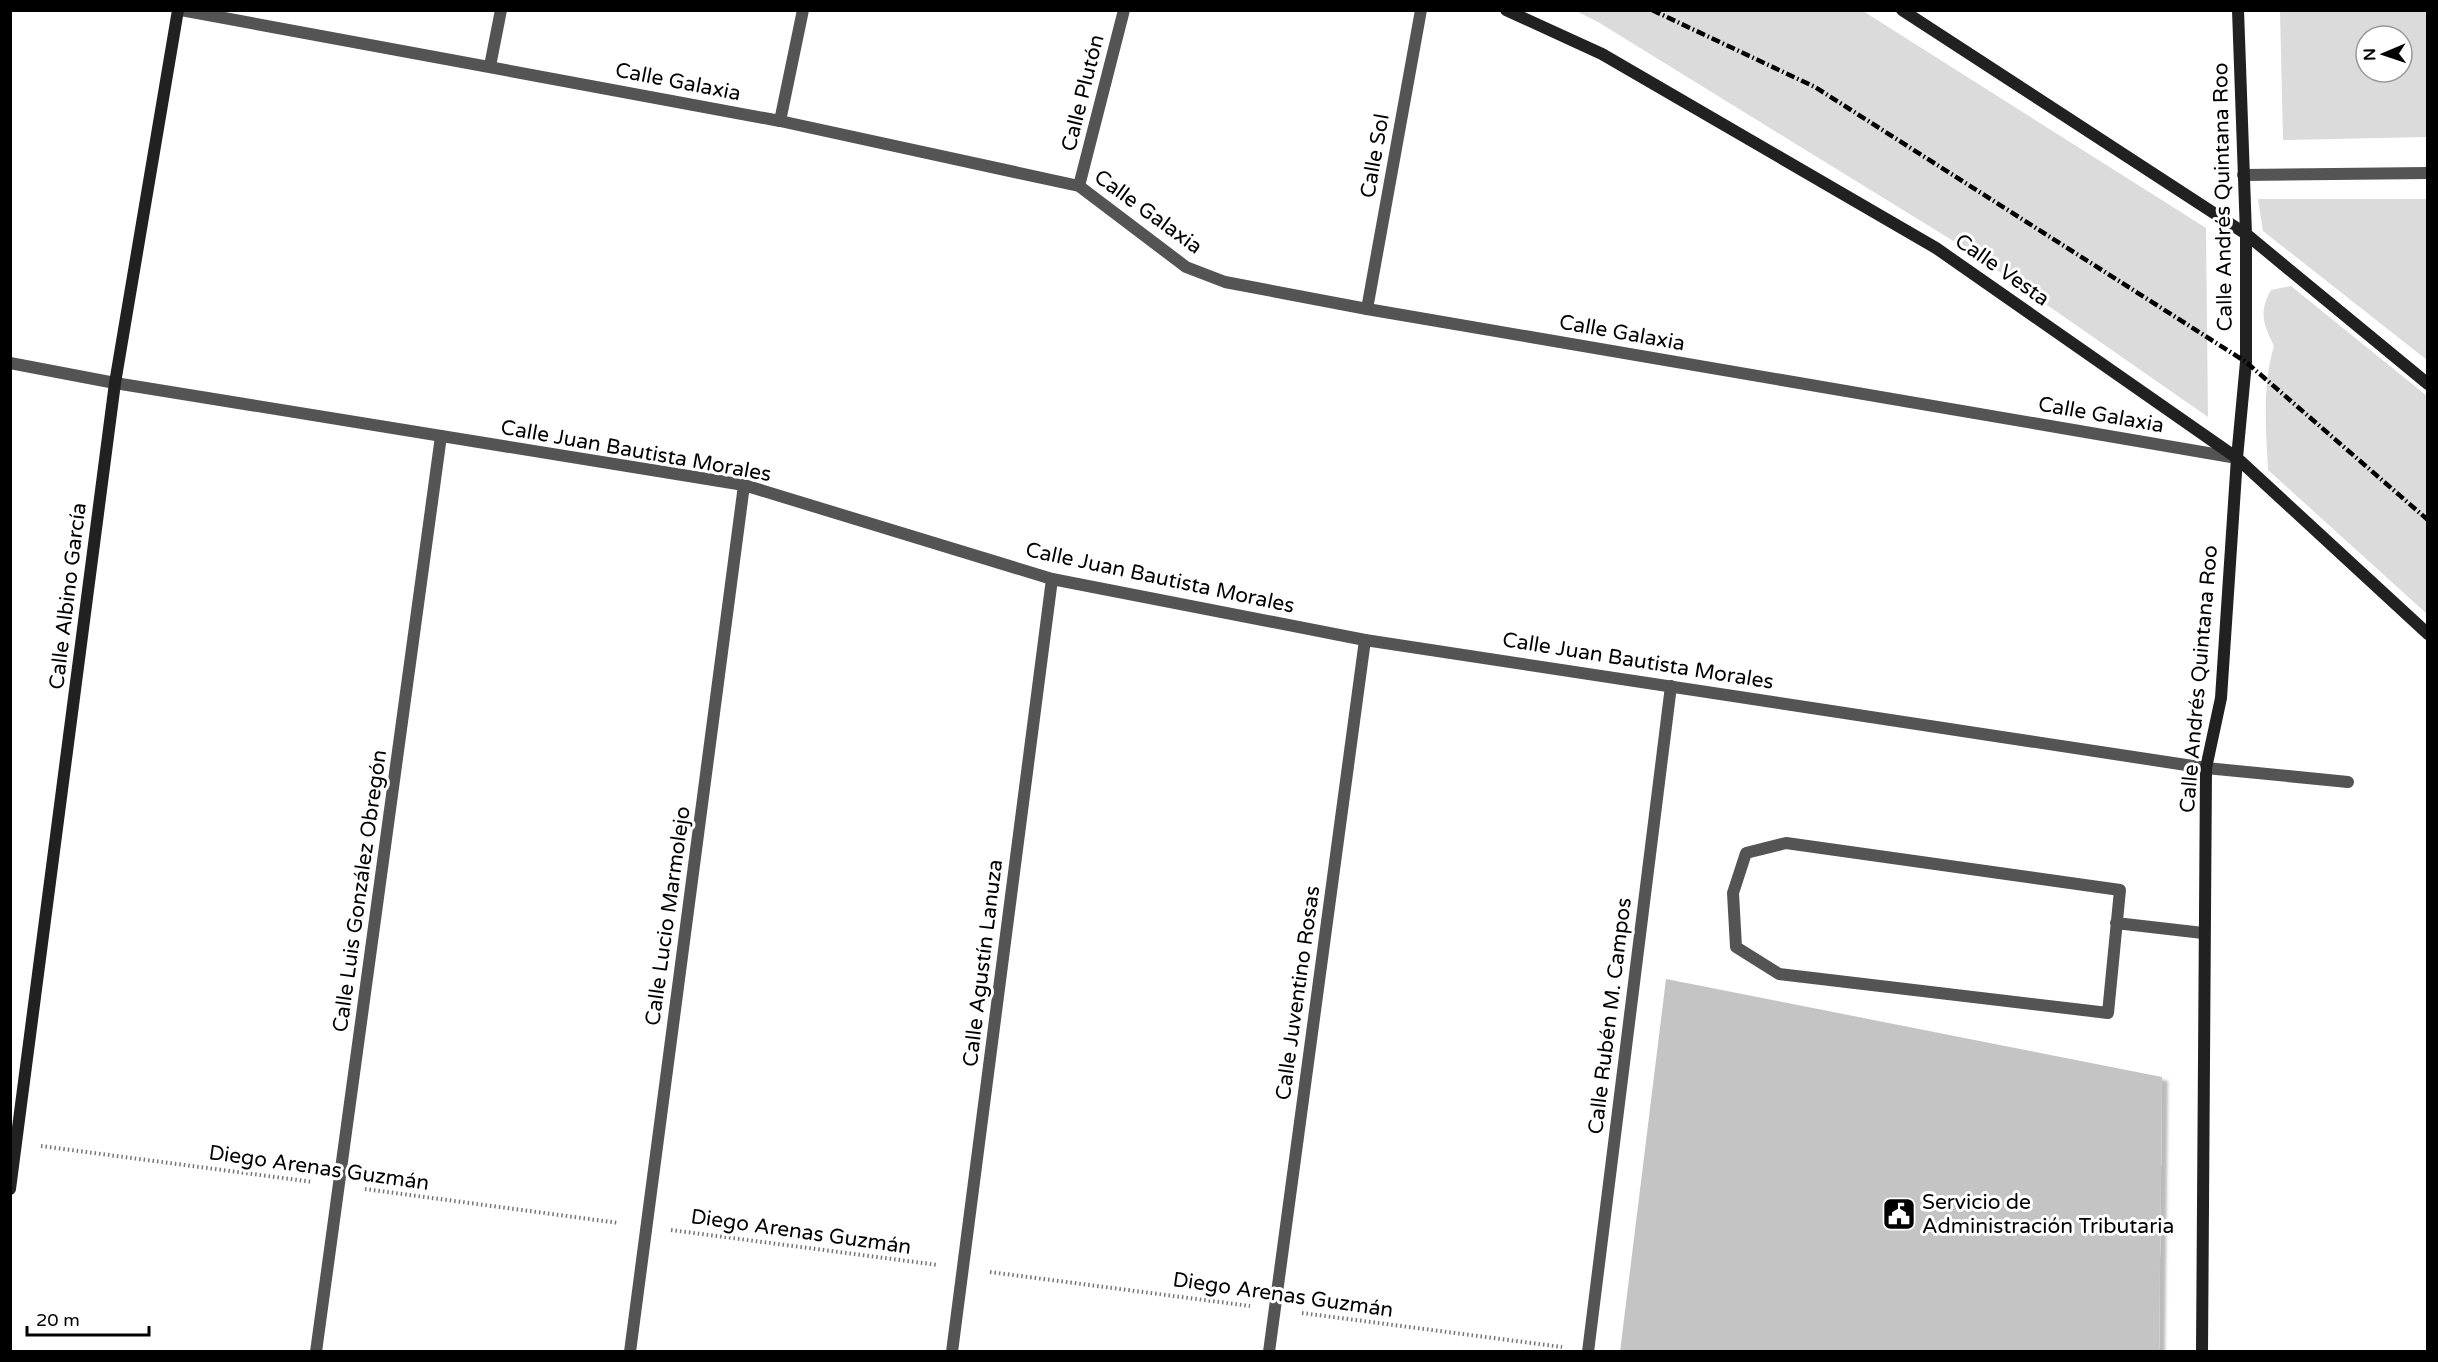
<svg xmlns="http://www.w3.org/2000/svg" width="2438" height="1362" font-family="'Varela Round',sans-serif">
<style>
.green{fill:#dbdbdb;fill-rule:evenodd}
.building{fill:#c4c4c4;filter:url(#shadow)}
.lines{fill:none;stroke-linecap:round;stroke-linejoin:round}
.path{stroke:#767676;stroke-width:4;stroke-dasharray:1.5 3;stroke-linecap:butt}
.service{stroke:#545454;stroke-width:12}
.minor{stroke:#545454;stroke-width:12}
.tertiary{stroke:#545454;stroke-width:12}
.secondary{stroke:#212121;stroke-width:12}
.rail{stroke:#000;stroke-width:4.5;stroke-dasharray:9 3 1.5 3;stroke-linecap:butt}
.labels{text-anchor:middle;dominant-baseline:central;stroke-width:6;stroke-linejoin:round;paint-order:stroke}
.street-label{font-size:21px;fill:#000;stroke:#fff}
.poi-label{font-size:21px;fill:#000;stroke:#fff;text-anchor:start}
</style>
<defs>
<filter id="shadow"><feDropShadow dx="6" dy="4" stdDeviation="1.5" flood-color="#0004"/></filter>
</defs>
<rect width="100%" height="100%" fill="#fff"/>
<path class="green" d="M1576,11H1863L2206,228L2208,417L1968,250L1598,22Z
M2280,11H2427V137L2283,140ZM2366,36H2402V72H2366Z
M2258,199H2427V360L2263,231Z
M2291,286L2427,396V614L2268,470C2266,428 2262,386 2274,346C2264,325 2258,313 2271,290Z"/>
<path class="building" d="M1666,979L2162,1077L2159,1352H1620Z"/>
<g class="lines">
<path class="path" d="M41,1146L313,1182
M365,1189L619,1223
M671,1230L938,1265
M990,1272L1250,1306
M1302,1313L1562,1347"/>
<path class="service" d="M2206,768L2348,782
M1786,843L2120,890L2108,1013L1779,974L1736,947L1733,893L1746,853Z
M2116,923L2203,933"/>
<path class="minor" d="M490,66L501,10
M780,121L803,10
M2243,175L2428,173
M1079,186L1124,10
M1367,309L1421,10
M316,1352L441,436
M630,1352L744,485
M952,1352L1052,579
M1269,1352L1365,640
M1588,1352L1671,686"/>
<path class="tertiary" d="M181,10L780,121L1079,186L1186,267L1225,282L1367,309L2237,458
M10,363L115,383L744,485L1052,579L1365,640L2206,768"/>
<path class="secondary" d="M1506,10L1602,54L1936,248L2237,458L2428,634
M1902,10L2246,234L2428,384
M10,1189L115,383L178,10
M2202,1352L2206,768L2221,698L2237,458L2246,362V234L2238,10"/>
<path class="rail" d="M1652,10L1815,87L2246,362L2428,520"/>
</g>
<defs>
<symbol id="civic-square" viewBox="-11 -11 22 22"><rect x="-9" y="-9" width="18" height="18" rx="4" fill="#000" stroke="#fff"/><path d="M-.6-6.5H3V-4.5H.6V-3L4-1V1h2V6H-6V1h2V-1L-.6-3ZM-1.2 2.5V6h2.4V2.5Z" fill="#fff"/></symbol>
</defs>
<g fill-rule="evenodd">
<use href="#civic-square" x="1880" y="1195" width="38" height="38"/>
</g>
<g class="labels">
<g class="street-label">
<text transform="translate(678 82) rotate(11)">Calle Galaxia</text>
<text transform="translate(1083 93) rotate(-76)">Calle Plutón</text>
<text transform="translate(1375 156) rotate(-80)">Calle Sol</text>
<text transform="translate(2223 197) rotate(-91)">Calle Andrés Quintana Roo</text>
<text transform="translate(1148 212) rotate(36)">Calle Galaxia</text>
<text transform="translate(2002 270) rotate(35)">Calle Vesta</text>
<text transform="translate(1622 333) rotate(10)">Calle Galaxia</text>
<text transform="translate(2101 415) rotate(10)">Calle Galaxia</text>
<text transform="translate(636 451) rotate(10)">Calle Juan Bautista Morales</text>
<text transform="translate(1160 578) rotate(12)">Calle Juan Bautista Morales</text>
<text transform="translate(68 596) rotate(-83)">Calle Albino García</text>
<text transform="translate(1638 661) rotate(9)">Calle Juan Bautista Morales</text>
<text transform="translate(2199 679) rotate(-85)">Calle Andrés Quintana Roo</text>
<text transform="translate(360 891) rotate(-82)">Calle Luis González Obregón</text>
<text transform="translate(668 916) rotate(-82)">Calle Lucio Marmolejo</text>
<text transform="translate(983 963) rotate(-83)">Calle Agustín Lanuza</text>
<text transform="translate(1298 993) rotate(-82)">Calle Juventino Rosas</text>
<text transform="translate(1610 1016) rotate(-83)">Calle Rubén M. Campos</text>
<text transform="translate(319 1168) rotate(8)">Diego Arenas Guzmán</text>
<text transform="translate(801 1232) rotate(8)">Diego Arenas Guzmán</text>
<text transform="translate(1283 1295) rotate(8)">Diego Arenas Guzmán</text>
</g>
<g class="poi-label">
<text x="1922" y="1202">Servicio de<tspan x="1922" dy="24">Administración Tributaria</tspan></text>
</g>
</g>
<rect width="2438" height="1362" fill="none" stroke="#000000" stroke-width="24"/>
<g transform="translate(2384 54) rotate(268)"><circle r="28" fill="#ffffff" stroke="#999999" stroke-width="1.5"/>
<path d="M0-4.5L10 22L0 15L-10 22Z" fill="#000000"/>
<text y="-9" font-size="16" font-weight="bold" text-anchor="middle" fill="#000000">N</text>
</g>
<path d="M27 1326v9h122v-9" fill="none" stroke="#000000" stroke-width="3"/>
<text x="36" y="1326" font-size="18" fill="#000000" stroke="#ffffff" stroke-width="4.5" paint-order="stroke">20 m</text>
</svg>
